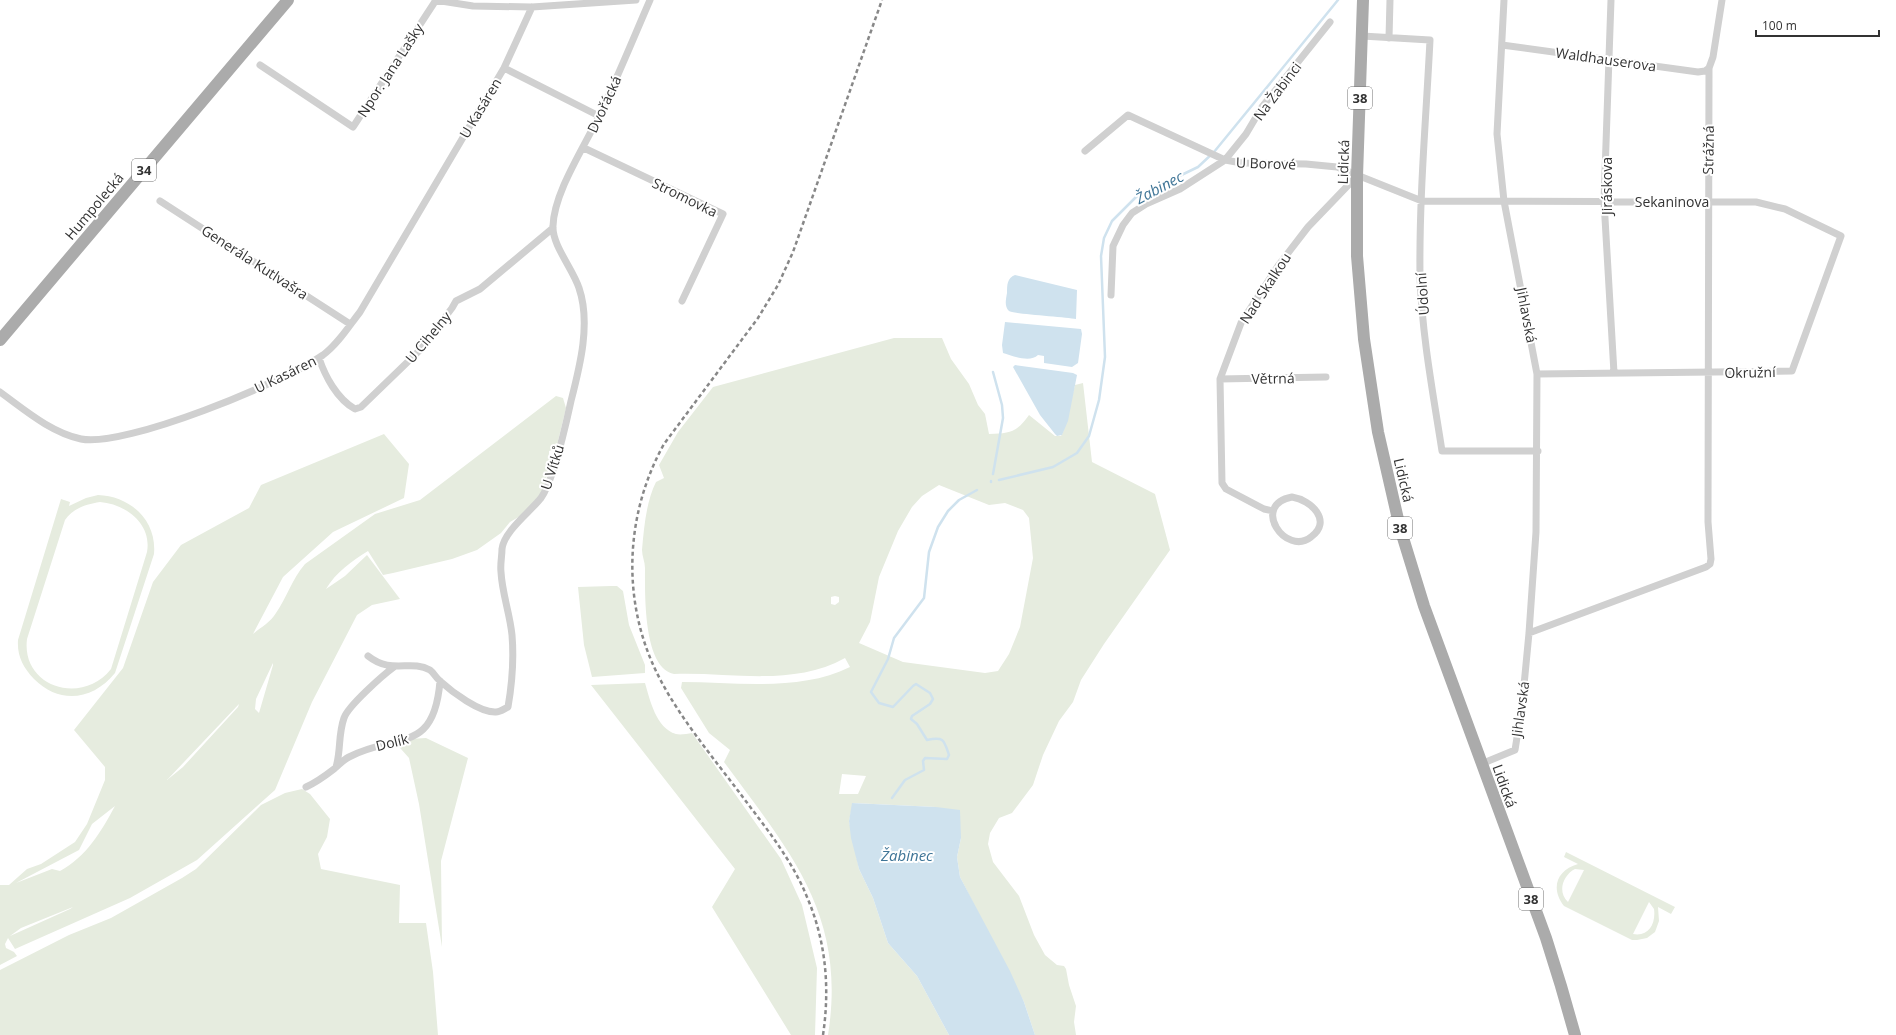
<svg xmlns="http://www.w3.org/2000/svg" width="1896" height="1035" font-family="'Open Sans',sans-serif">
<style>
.green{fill:#e6ecdf;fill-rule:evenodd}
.water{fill:#cfe2ee}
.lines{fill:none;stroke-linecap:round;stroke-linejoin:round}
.stream{stroke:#cfe2ee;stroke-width:2.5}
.street{stroke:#d0d0d0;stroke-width:7}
.primary{stroke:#ababab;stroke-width:12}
.rail{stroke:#888;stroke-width:2.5;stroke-dasharray:4 3;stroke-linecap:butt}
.labels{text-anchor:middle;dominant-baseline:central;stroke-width:4;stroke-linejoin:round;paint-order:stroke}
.shield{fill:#fff;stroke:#707070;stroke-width:1}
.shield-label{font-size:13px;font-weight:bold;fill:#333}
.street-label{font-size:14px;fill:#333;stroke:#fff}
.water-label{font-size:15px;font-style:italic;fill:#3f7597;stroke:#fff}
</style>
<rect width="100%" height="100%" fill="#fff"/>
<path class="green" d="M894,338H942L951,359L969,384L978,405L985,414L989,434C1011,433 1016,433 1029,415L1055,436H1061L1063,432L1075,385L1083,383L1092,462L1155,494L1170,550L1104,644L1081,680L1073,702L1059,721L1043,755L1033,785L1012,813L999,818L990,833L988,844L993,862L1019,896L1034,935L1045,955L1057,965L1064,966L1066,969L1069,985L1076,1006L1074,1022L1076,1035H1035L1024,1002L960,877L957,857L961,838L936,807L853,803L849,821L859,869L873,898L888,943L917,976L949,1035H828C847,915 790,852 724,762L730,750L709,733L681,688L682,682C736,682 800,692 850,667L845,658C793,687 731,672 674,674C643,668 645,593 645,568C645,562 642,556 642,550C644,528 646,502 656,482L664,478L659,465L678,432L713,387ZM939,485L989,505L1005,503L1023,510L1029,518L1033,558L1020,627L1009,654L998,671L985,673L903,662L859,643L870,622L879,577L898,531L912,507L922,496ZM835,596L839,597V602L835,605L831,604V597ZM842,774L866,776L858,794H839Z
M556,396L563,398L566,408L556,449L549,451V456L553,458L541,494L522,515L510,522L501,533L477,550L452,559L393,573L383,575L368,551C352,561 336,572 326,589L345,576L367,555L400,599L372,605L357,615L312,702L275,790L197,860L130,898L15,949L8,938L5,944L6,948L14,952L17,956L0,965V885H9L27,869L41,864L75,842L87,824L105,780V767L74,730L123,668L153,582L181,545L249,508L261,485L384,434L409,464L404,498L333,532L283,577L253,634C261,627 270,623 276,613C287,597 292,579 305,564L375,514L420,500ZM273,663V665L259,713L255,709L256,699ZM239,704L238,707L183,767L167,780ZM115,806C101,832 86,857 60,871L52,869L16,883L79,850L92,824ZM73,907L70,909L10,936L21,928Z
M98,495C130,496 157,520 154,554L115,673C93,700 60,705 34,679C23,667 17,656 18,640L61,499L70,502L69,506L86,498ZM100,502C126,504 152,524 147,552L111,669C82,706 21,687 27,639L65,520C73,508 87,504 100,502Z
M611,586H617L623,591L629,625L645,665V673L592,677L584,645L578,587Z
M645,683C650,700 656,728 676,734C680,735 687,734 692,733L781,859L802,905L817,968L815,1035H791L712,907L735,869L591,685Z
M426,738L468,758L441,861L442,947L419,804L409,758L393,740Z
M302,789L310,794L330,819L327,837L318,854L321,869L400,885L399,923H426L433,972L438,1035H0V970L69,935L111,918L182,878L196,869L261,805L285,793Z
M1566,852L1675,907L1671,914L1658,907L1659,921L1655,932L1647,938L1637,940H1632L1564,906C1550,888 1557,870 1578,864L1564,857ZM1575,869L1584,870L1568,902C1557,892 1563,875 1575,869ZM1649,902L1654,909C1656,923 1649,937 1633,934Z"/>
<path class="water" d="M1015,275L1077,290L1076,319C1066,317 1013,314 1009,311C1004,306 1006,299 1007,293C1007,285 1007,278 1015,275Z
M1005,322L1081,329L1082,334L1078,363L1072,367L1044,363V356L1038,355C1030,363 1013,356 1003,353L1002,345Z
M1015,365L1073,373L1077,375L1068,421L1062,435L1057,436L1055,434L1040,415L1013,367Z
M852,803L936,807L960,810L961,838L957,857L960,877L1010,971L1024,1002L1035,1035H949L917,976L888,943L873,898L859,869L851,838L849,821Z"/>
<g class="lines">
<path class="stream" d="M993,474L1003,418L1002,405L993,372
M999,480L1053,467L1077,453L1089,436L1099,400L1105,357L1101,256L1104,238L1112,221L1136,197L1198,167L1214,152L1338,0
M991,482V481
M892,798L905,780L924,770L923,761L925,758L947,759L949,755C944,740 944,736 927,740L917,724L911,719L912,716L930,704L933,699L930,693L916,684L913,686L893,707L879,703L871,692L888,659L894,638L924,598L929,552L938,527L948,511L959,500L977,490"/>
<path class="street" d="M435,0L473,6L532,7L636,0
M1611,0L1604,201L1614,373
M1362,36L1430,40C1426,119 1419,198 1420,277C1422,335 1433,393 1442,451H1538
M1389,38L1390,0
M1502,45L1698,72L1705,71L1709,68
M260,65L353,127L436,0
M504,68L599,116
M584,148L723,214L682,301
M1085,151L1128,115L1225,160L1242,163L1306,164L1337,167L1422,201L1756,202L1785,209L1841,236L1792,371L1537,374
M160,201L350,324
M1111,295L1113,246L1123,225L1132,213L1146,204L1180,189L1225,160L1246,134L1262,107L1330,22
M319,358C325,376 337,399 355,409L361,407L421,349L452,308L456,301L480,289L553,228
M1220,379L1326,377
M0,392C25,410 50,432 81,439C125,448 284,382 323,355C338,344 349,326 360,312L504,68L532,7
M1292,497C1311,500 1333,521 1311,537C1286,557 1250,505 1292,497Z
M1273,511L1264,509L1226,489L1222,483L1220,379L1241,323L1278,266L1308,227L1357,176
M1529,633L1706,567L1710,564L1711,559L1708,522L1709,68L1713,57L1722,0
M368,656C392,675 410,659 430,670C434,673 436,678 440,681C452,692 480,713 496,712C500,712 504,709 508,707C512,684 514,659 512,635C510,614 502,593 501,572C500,565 502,556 502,549C504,531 530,512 541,498C554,480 566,424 571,401C580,366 591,323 579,288C573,269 552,245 553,226C554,193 583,149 598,118C617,79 633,39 650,0
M1481,764L1515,750L1522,706L1529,633L1536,532L1537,374L1504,201L1497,134L1504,0
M336,767C341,751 338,735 344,718C348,706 383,675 394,667
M306,787C317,782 325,776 334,769C339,765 343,760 349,757C397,732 434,755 440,681"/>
<path class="primary" d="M1363,0L1357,176V256L1364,339L1378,432L1400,528L1424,606L1546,938L1561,986L1575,1035
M0,340L288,0"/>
<path class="rail" d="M823,1035C830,988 826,941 807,897C792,860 766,828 742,796C715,760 680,718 660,679C621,605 624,516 664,444L758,318L778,285L793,252L882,0"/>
</g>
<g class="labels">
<g class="shield">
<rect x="1348" y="87" width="24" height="22" rx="3"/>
<rect x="132" y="159" width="24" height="22" rx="3"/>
<rect x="1388" y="517" width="24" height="22" rx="3"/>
<rect x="1519" y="888" width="24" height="22" rx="3"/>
</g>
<g class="shield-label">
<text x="1360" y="98">38</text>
<text x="144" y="170">34</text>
<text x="1400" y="528">38</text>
<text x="1531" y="899">38</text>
</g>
<g class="street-label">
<text transform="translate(1606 59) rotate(8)">Waldhauserova</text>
<text transform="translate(390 70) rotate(-57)">Npor. Jana Lašky</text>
<text transform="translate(1277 91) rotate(-53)">Na Žabinci</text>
<text transform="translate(604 104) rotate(-65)">Dvořácká</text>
<text transform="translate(480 108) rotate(-59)">U Kasáren</text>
<text transform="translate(1708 150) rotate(-89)">Strážná</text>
<text transform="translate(1343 162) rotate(-88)">Lidická</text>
<text transform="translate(1266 163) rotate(2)">U Borové</text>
<text transform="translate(1606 186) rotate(-90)">Jiráskova</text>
<text transform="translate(685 197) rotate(26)">Stromovka</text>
<text x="1672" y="201">Sekaninova</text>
<text transform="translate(94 206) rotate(-50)">Humpolecká</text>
<text transform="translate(255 262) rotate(33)">Generála Kutlvašra</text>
<text transform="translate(1265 288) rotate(-57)">Nad Skalkou</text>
<text transform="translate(1422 294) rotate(-94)">Údolní</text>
<text transform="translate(1527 315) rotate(79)">Jihlavská</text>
<text transform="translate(428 337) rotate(-50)">U Cihelny</text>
<text transform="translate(1750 372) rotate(-1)">Okružní</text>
<text transform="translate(285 374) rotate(-26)">U Kasáren</text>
<text transform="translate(1273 378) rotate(-1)">Větrná</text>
<text transform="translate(552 467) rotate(-72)">U Vítků</text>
<text transform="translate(1404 480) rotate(77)">Lidická</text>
<text transform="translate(1520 709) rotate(-82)">Jihlavská</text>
<text transform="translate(392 742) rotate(-14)">Dolík</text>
<text transform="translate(1505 786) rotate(70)">Lidická</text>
</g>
<g class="water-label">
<text transform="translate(1159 187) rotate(-28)">Žabinec</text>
<text x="907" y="855">Žabinec</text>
</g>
</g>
<path d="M1756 30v6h123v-6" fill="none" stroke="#333333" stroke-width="2"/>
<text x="1762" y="30" font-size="12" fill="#333333" stroke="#ffffff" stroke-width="3" paint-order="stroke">100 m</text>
</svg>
